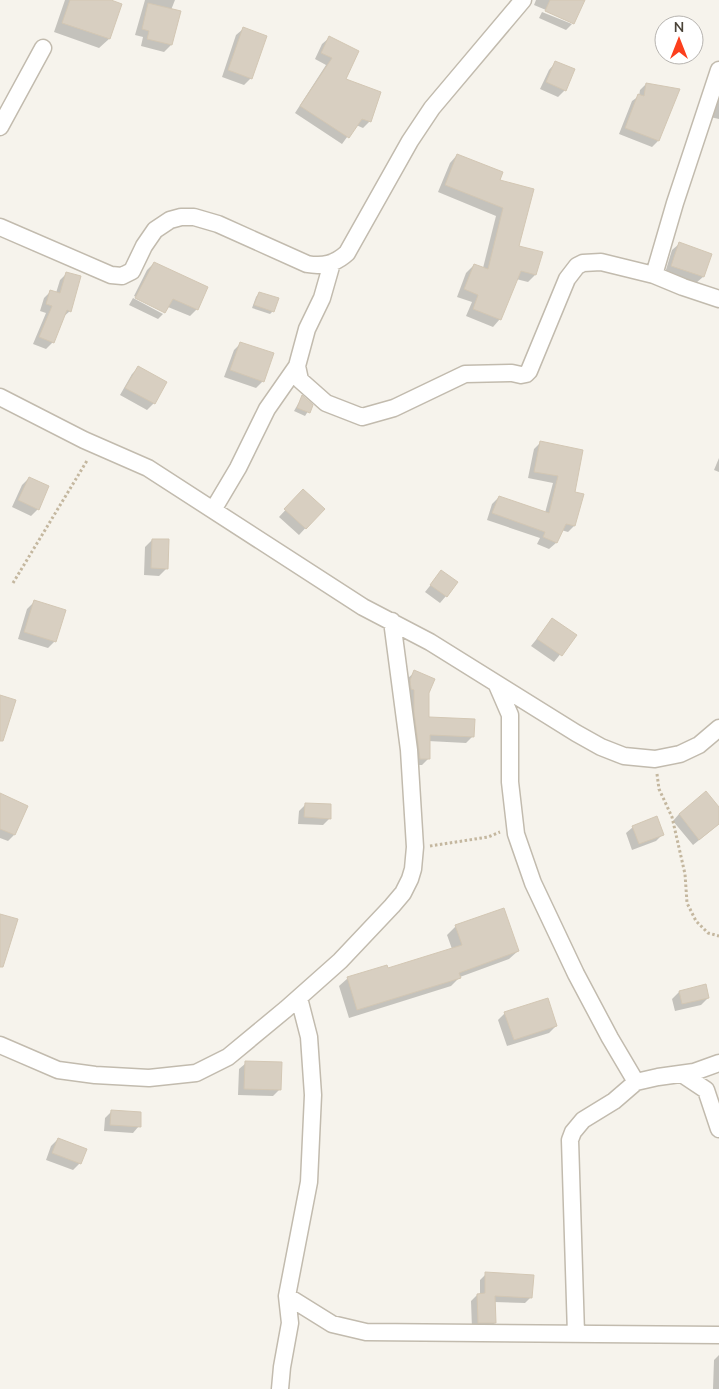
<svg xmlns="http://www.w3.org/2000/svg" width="719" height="1389" font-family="'Nunito Sans',sans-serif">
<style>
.shadow{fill:#0003}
.building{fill:#d8cfc1;stroke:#d3c7b4}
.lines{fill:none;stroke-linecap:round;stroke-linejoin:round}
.minor-casing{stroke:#c2bbae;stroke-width:19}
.path{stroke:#c4b79f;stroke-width:3;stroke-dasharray:2.5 2.5;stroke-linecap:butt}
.minor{stroke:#fff;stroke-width:16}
</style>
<rect width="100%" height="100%" fill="#f6f3ec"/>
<path class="shadow" d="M65,0H107L121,5L109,39L99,48L54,32Z
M145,0H175L171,10V45L164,52L141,46L143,37L135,35Z
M536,0H583L573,23L566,30L539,18L542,12L572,24V21L534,5Z
M243,29L251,78L244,85L222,77L236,35Z
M329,38L344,80L370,121L363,128L356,125L342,144L295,113L326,65L315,59L322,44Z
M555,63L565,90L558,97L540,89L549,70Z
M646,84L658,141L652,147L619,134L632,101L639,96L640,90Z
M719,92V119L710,117Z
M457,155L498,181L518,247L535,275L528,282L516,279L500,319L493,327L466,316L472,302L457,297L466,273L474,265L483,268L496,216L438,192L450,163Z
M679,244L703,277L696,283L665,273L672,250Z
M154,263L197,309L190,316L168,307L164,313V311L134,296L147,270Z
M67,273L70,311L62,318L53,342L46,349L33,344L46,313L40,311L44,298L51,291L56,293L60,280Z
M259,293L273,311L270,314L252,308L256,297Z
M133,298L163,314L158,319L129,305Z
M241,343L263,381L256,388L224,377L234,350Z
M138,368L165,383L154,403L147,410L120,395L132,374Z
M302,397L312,405L305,416L294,411Z
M540,443L573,493L574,526L568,532L561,530L556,543L549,549L537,544L540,538L487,520L492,504L499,497L545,513L553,483L528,478L534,449Z
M719,458V472L714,470Z
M29,478L38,509L31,516L12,507L22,485Z
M303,491L323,509L299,535L279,517Z
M152,540L166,569L159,576L144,575L145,547Z
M441,572L446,596L440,603L425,592Z
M34,602L55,641L48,648L18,639L27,609Z
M552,620L575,636L554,662L531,646Z
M415,672L428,692V718L473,736L466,743L428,741L429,758L422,765H413L408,678Z
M0,795L27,807L14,835L8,841L0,838Z
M305,805L330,818L323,825L298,824L299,811Z
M719,809V824L693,845L673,821L679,814Z
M633,827L663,834L656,841L632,850L626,833Z
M456,926L518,951L509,959L460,977L451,986L349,1018L339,986L348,978L387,970L452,949L447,935Z
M679,992L708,998L701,1005L675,1011L672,999Z
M505,1013L556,1026L549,1033L507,1046L498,1020Z
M246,1063L280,1089L273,1096L238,1095L239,1069Z
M111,1112L139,1126L133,1133L104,1131L105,1118Z
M58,1139L80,1163L73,1170L46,1160L51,1146Z
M486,1274L531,1297L525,1303L494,1302L495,1323L489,1329H472L471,1301L477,1295H480V1280Z
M719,1355V1389H713L714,1360Z"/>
<path class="building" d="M70,0H111L122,4L110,39L62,23Z
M550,0H585L574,24L545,11Z
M148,3L181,11L172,45L147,39L149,31L142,29Z
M243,27L267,36L252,79L228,70Z
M329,36L359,51L346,79L381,92L371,122L362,119L349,138L300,106L332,58L321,53Z
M555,61L575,69L566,91L546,82Z
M646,83L680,89L659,141L625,128L638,94L644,96Z
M457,154L503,172L500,180L534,189L519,246L543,252L536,275L521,271L501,320L473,309L478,295L464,289L474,264L488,269L503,208L445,185Z
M679,242L712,254L704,277L671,266Z
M154,262L208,287L198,310L173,299L165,313L135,298Z
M66,272L81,276L71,312L67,310L54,343L39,337L52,306L46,304L50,290L60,293Z
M259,292L279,298L274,312L254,305Z
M240,342L274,353L264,382L230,370Z
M138,366L167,382L155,404L125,388Z
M302,395L313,405L310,413L297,408Z
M540,441L583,450L575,492L584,494L575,526L566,524L557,543L543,537L545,532L492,513L499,496L549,513L558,476L534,472Z
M29,477L49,486L39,510L18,500Z
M303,489L325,509L306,529L284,509Z
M152,539H169L168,569L151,568Z
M441,570L458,582L447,597L430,585Z
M34,600L66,610L56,642L24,632Z
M552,618L577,635L562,656L537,639Z
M414,670L435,679L429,693V717L475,719L474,737L430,735V759H420L414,712V690L411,689L410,680Z
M0,695L16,700L3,741H0Z
M706,791L719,807V824L699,840L679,814Z
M0,793L28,806L15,835L0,829Z
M305,803L331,804V819L304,817Z
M657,816L664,835L639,844L632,826Z
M504,908L519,951L459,973L461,978L357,1010L347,977L387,965L388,968L462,945L455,925Z
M0,914L18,919L3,967H0Z
M706,984L709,998L682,1004L679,991Z
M548,998L557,1026L514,1040L504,1012Z
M245,1061L282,1062L281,1090L244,1089Z
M111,1110L141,1112V1127L110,1125Z
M58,1138L87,1149L81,1164L52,1153Z
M485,1272L534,1275L532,1298L495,1296L496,1323H478L477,1294L485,1293Z"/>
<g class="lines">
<defs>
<path id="minor" d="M0,127L43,48
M0,227L111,275L122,276L132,271L144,246L155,230L170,220L181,217H194L218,224L307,264C323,267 335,264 347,253L410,141L432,108L523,0
M332,263L322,298L307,329L297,366L300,380L326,403L362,417L394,408L465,374L512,373L521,375L526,374L529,371L567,279L577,266L583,263L601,262L654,275L683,287L719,299
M654,275L675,203L719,70
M0,397L84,440L148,468L363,607L430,642L576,733L601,747L624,756L655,759L680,754L699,745L719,728
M213,510L238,468L267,409L297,366
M497,685L510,715V782L516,834L533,883L576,974L610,1038L636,1082
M0,1045L58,1070L95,1075L149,1078L196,1073L228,1057L286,1009L340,961L392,906L403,893L410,879L413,869L415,847L409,750L392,621
M682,1074L706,1090L719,1129
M287,1296L332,1324L366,1332L719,1335
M576,1334L570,1140L573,1132L583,1120L614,1101L636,1082L658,1077L694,1072L719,1063
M280,1389L282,1367L290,1323L287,1296L309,1182L313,1095L309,1037L299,998"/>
</defs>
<use href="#minor" class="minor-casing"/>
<path class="path" d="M13,583L88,459
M657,774L659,789L672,817L685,874L687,903L696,921L708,933L719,936
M430,846L488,837L500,832"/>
<use href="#minor" class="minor"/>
</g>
<g transform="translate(679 40)"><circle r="24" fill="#ffffff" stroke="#b7b4b0"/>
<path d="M0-4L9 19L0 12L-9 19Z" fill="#fc3f1d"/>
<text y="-8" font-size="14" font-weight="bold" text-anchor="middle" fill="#4b4439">N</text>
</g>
</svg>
